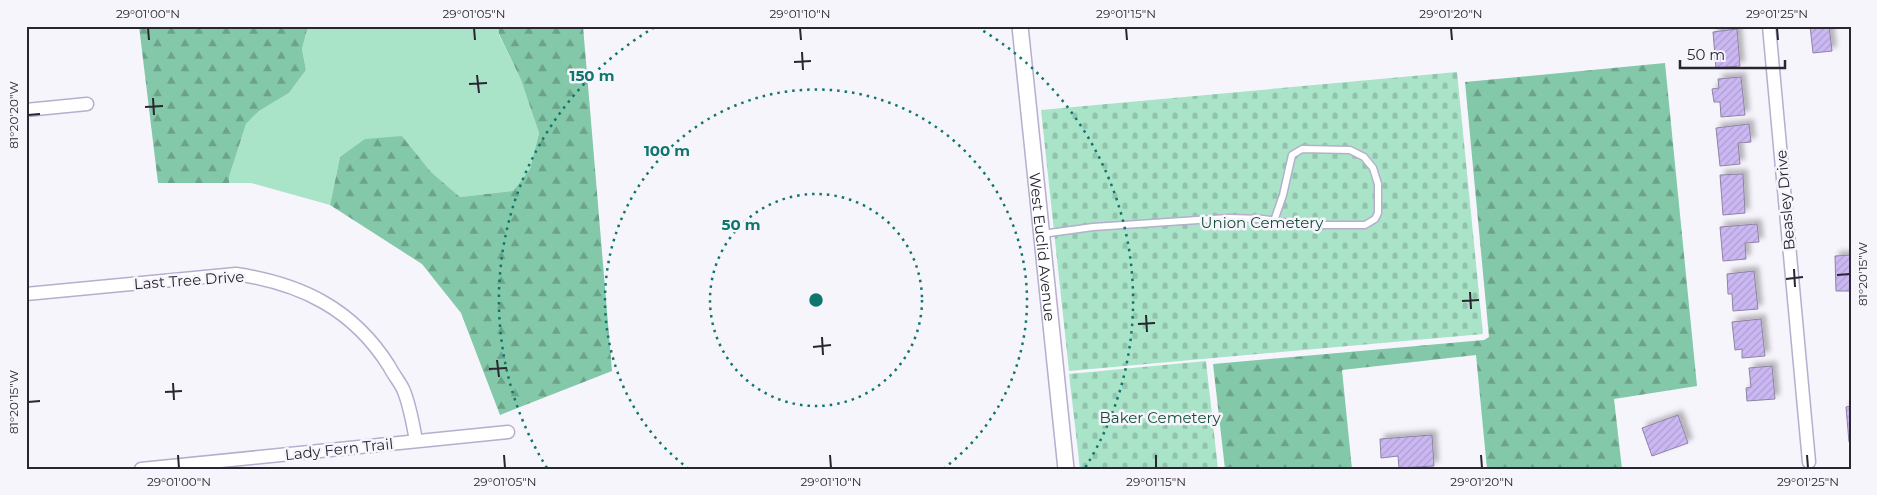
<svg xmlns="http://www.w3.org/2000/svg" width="1877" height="495" font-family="Montserrat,sans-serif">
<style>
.green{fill:#a9e4c8}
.forest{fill:url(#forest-firs)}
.cemetery{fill:url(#cemetery-stones)}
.building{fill:url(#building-hatch);stroke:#8d83a2;filter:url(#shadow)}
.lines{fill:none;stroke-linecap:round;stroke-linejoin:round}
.service-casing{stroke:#b7adce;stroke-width:9}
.minor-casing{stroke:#b7adce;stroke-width:15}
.tertiary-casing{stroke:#b7adce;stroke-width:18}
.service{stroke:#fff;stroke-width:6}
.minor{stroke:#fff;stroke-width:12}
.tertiary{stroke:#fff;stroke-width:15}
.ticks{fill:none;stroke:#292531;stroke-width:2}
.ring{fill:none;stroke:#0f766e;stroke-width:2.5;stroke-dasharray:2.5 5}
.labels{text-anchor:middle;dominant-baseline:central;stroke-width:5;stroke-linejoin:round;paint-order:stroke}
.street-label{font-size:15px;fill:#292531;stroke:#f7f5fc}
.park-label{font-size:15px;fill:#154d37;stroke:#f7f5fc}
.centre{fill:#0f766e;stroke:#f7f5fc;stroke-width:2.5}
.ring-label{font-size:15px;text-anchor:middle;font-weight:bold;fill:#0f766e;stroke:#f7f5fc;stroke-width:5;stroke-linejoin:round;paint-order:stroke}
.neatline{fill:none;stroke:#292531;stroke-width:2}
.ticks-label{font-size:12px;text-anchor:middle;fill:#292531}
</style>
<defs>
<pattern id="forest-firs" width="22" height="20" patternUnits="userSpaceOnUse" patternTransform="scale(1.25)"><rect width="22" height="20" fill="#83c8a8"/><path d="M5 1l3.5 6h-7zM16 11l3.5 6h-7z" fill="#6ba289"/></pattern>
<pattern id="cemetery-stones" width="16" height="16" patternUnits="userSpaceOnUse" patternTransform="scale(1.25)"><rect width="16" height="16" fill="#a9e4c8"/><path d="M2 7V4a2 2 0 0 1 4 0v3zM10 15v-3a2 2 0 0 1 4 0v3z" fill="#91c3ac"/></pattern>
<pattern id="building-hatch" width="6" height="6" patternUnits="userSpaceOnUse" patternTransform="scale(1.25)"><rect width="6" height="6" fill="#cbb8f3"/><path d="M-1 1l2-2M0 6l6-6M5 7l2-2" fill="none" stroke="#ae9ed1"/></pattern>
<filter id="shadow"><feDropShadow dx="4.5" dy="-4.5" stdDeviation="2.5" flood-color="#0004"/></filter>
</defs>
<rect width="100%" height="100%" fill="#f7f5fc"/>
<path class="green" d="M308,26H498L499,35L521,80L539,133L530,169L513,191L460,197L431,172L402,136L340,157L330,205L251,183H229V177L246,124L259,111L289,93L306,70L302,49Z"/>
<path class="forest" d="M139,26H308L302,49L306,70L289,93L259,111L246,124L229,177V183H158Z
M498,26H583L612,371L500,415L461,313L422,264L330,205L340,157L365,139L402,136L431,172L460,197L513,191L530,169L539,133L521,80L499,34Z
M1665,63L1697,386L1614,399L1622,469H1487L1476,355L1342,370L1352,469H1225L1213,364L1484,340L1489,337L1465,82Z"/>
<path class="cemetery" d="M1457,72L1483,334L1069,371L1041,110Z
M1206,361L1218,469H1080L1069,374Z"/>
<path class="building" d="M1810,26H1829L1832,51L1813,53Z
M1737,29L1740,66L1716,68L1713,32Z
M1741,77L1745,115L1721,117L1720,102H1714L1712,89L1719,88L1718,79Z
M1749,124L1751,142L1738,143L1740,164L1720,166L1716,128Z
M1743,174L1745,213L1723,215L1720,175Z
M1757,224L1759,242L1745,243L1746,259L1723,261L1720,227Z
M1851,255V291H1836L1835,256Z
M1754,271L1758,309L1733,311L1732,294H1728L1727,274Z
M1761,319L1765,356L1742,358V349L1735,350L1732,322Z
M1772,366L1775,399L1747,401L1746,388L1751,387L1749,368Z
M1851,406V442H1849L1846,407Z
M1678,415L1688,443L1652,456L1642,428Z
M1432,435L1434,466L1399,468L1398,456L1381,458L1380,439Z"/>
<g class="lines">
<defs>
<path id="service" d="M1042,234L1093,227L1228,218L1263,219L1302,225H1365L1375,219L1378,213V184L1373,168L1364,157L1350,150L1302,149L1292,155L1283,195L1274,221"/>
<path id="minor" d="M1769,26L1809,462
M26,110L87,104
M26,294L236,274C302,284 353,309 389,366C393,374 399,381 403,389C410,405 413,424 416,441
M141,469L508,432"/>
<g id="tertiary">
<path id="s1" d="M1020,26L1066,469"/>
</g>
</defs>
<use href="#service" class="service-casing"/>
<use href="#minor" class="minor-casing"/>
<use href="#tertiary" class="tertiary-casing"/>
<use href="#service" class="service"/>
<use href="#minor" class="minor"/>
<use href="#tertiary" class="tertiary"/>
</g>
<path class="ticks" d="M148,28L149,40M474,28L475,40M800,28L801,40M1126,28L1127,40M1451,28L1452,40M1777,28L1778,40M802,52L803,70M794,62L811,61M477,75L479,93M469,84L487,83M153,98L154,115M145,107L163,106M28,115L40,114M1794,269L1795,287M1837,275L1850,274M1786,279L1803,277M1470,292L1471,309M1462,301L1479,300M1146,315L1147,332M1138,324L1155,323M822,337L823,355M813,347L831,345M497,360L499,377M489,369L507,368M173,383L174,400M165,392L182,391M28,402L40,401M178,455L179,468M504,455L505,468M830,455L831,468M1156,455V468M1481,455L1482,468M1807,455L1808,468"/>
<g class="ring">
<circle cx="816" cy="300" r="106"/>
<path d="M689 469A211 211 0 1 1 943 469"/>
<path d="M547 468A317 317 0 0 1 655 27M977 27A317 317 0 0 1 1085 468"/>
</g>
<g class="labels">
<g class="street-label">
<text transform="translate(1785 200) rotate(-95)">Beasley Drive</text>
<text stroke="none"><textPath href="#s1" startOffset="222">West Euclid Avenue</textPath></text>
<text transform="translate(189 280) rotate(-4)">Last Tree Drive</text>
<text transform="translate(339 449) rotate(-6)">Lady Fern Trail</text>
</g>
<g class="park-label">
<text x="1262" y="222">Union Cemetery</text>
<text x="1160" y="417">Baker Cemetery</text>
</g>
</g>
<circle cx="816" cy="300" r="8" class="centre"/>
<g class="ring-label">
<text x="592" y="81">150 m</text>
<text x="667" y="156">100 m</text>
<text x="741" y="230">50 m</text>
</g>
<rect width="1877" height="495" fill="none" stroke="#f7f5fc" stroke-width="55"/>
<path d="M1680 60v8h105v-8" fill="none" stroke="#292531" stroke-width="2.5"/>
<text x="1687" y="60" font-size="15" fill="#292531" stroke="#f7f5fc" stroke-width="4" paint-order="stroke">50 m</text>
<rect x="28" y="28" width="1822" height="440" class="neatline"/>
<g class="ticks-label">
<text x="148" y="18">29°01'00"N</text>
<text x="474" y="18">29°01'05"N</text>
<text x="800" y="18">29°01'10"N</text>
<text x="1126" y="18">29°01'15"N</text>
<text x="1451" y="18">29°01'20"N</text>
<text x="1777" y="18">29°01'25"N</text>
<text transform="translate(14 115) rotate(-90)" y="4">81°20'20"W</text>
<text transform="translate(1863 274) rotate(-90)" y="4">81°20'15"W</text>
<text transform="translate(14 402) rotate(-90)" y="4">81°20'15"W</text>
<text x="179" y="486">29°01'00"N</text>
<text x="505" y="486">29°01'05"N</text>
<text x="831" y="486">29°01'10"N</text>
<text x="1156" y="486">29°01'15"N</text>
<text x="1482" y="486">29°01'20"N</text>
<text x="1808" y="486">29°01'25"N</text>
</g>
</svg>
